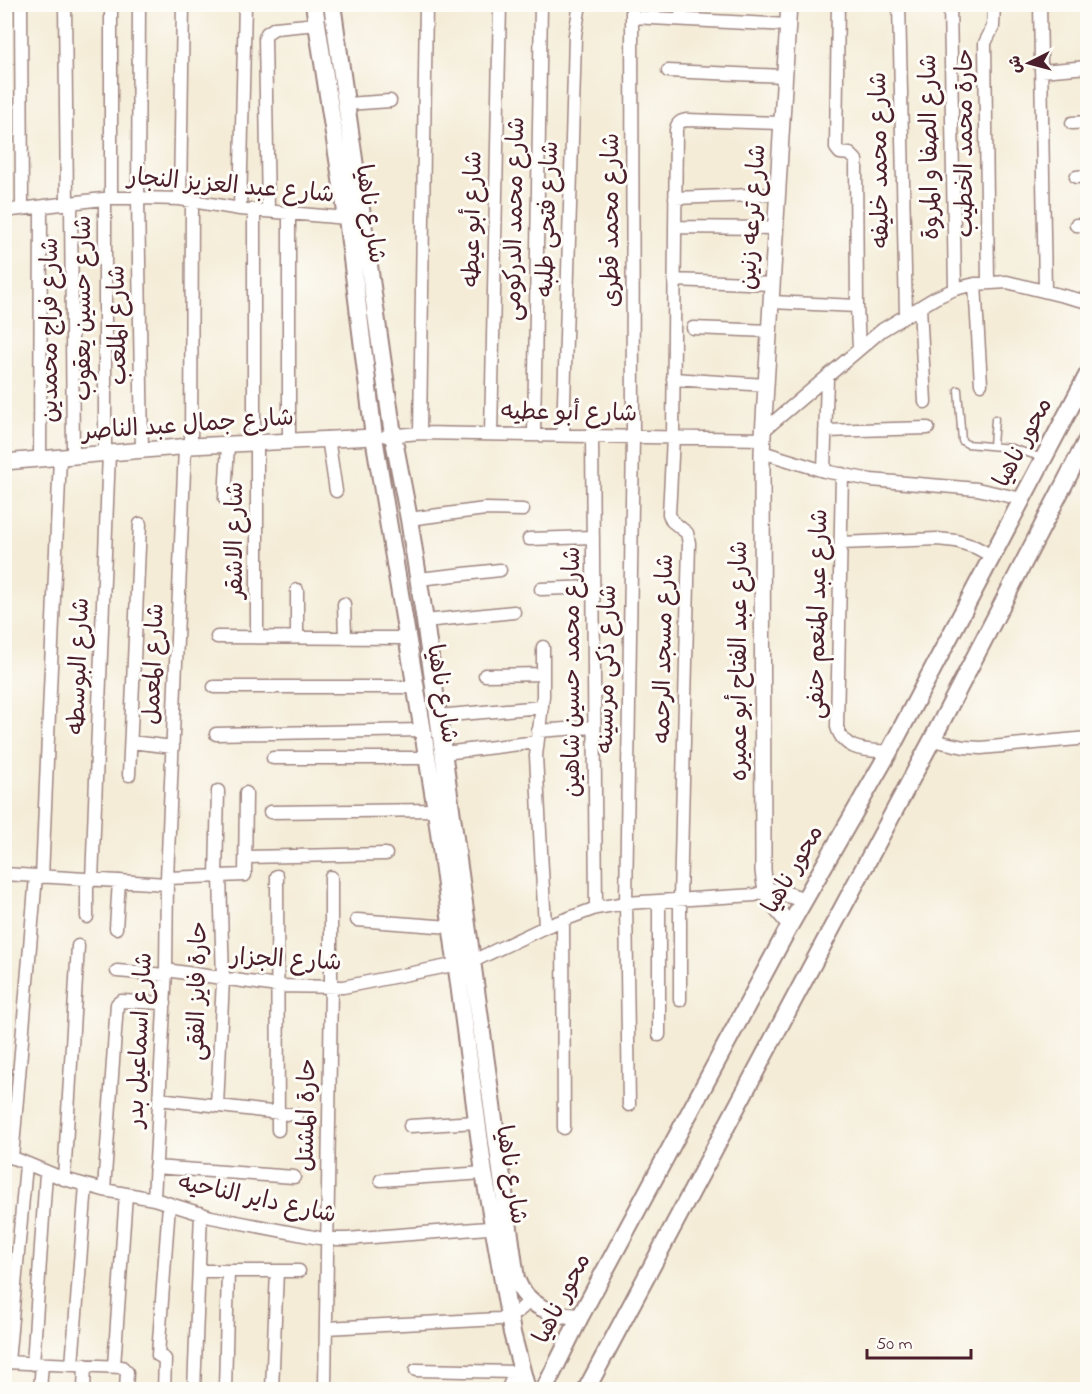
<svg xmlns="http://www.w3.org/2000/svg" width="1092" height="1394" font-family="'Indie Flower','Playpen Sans Arabic',sans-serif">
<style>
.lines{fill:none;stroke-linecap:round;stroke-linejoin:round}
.service-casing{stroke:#9f8681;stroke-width:9}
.minor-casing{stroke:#9f8681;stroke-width:15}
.tertiary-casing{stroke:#9f8681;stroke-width:18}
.secondary-casing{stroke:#9f8681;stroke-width:20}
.service{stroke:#fff;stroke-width:6}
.minor{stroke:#fff;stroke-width:12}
.tertiary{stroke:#fff;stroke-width:15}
.secondary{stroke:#fff;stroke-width:16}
.labels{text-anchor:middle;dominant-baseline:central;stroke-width:6;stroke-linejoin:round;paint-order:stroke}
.street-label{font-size:24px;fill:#4a1f2b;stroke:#fdfcf7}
</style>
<rect width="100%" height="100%" fill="#fdfcf7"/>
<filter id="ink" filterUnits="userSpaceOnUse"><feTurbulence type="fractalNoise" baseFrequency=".0167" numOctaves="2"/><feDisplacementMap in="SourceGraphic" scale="12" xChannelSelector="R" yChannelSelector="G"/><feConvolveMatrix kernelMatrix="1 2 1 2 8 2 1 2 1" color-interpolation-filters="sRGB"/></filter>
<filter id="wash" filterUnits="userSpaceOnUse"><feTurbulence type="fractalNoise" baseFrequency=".008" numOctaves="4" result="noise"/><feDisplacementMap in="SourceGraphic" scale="24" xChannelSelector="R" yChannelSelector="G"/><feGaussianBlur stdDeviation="1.35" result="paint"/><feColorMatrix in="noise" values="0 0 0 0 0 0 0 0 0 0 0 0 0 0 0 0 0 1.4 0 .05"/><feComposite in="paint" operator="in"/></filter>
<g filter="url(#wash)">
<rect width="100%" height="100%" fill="#f4ecd7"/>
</g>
<g filter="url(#ink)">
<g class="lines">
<defs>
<path id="service" d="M958,390L962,441L967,444L1012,448L1043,458
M993,445L995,419"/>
<path id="minor" d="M21,4L22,209
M65,4L67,204
M111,4V198
M139,4L138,198L142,450
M838,4L836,148L840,153L850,154L856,160L857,306L859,348
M899,4L906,315
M950,4L955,289
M1040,4L1045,291
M632,17L788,25
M681,19L682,4
M668,71L785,76
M1041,71L1088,67
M347,104L390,101
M1072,123L1088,122
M1076,177L1088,176
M675,198L778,194
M180,199L183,4
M71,203L73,457
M240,209L245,4
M254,210V443
M4,211L111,198H138L180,199L240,209L347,218
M268,211L265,38L267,33L275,28L317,24
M289,212V440
M1076,225L1088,226
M675,227L776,228
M674,280L773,284
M988,282L985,43L993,27L994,4
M975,284L981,384
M771,302L857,306
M920,307L925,402
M693,328L770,331
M673,379L766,385
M763,431L882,330L935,298L955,289L975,284L1007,282L1088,302
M825,431L928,428
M420,433L426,4
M491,434L500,4
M534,434L541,4
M563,435L574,74L575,35L580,4
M386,436L420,433L763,439
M592,436L596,908
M328,438L336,491
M4,446L5,462
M191,446L192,201
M762,452L824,471L871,480L977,489L1022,499
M105,454V199
M40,459L41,207
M824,471L827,379
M842,474L837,727C844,752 868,750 889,752
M225,499L228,444
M409,519L485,509L523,510
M529,539L593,537
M841,543L937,539L956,541L975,547L992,556
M419,579L500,570
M541,589L593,587
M344,604L345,637
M425,621L514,612
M217,637L407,638
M257,637V442
M297,637V590
M543,647V696L536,756L545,927
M485,675L543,674
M214,687H415
M437,716L542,707
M538,731L594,727
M216,734L422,730
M932,740L964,747L981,748L1088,738
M131,742L173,747
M444,753L537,742
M273,758H427
M129,775L140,524
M270,812L436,810
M246,857L386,854
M4,874L167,884
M277,876L278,1130
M42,877L60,457
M216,877L218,791
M167,878L245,875L246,793
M87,879V917
M92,880L109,453
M659,901V1035
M357,920L450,927
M563,920L564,1128
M116,928L119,881
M166,970L277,986L343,987L473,961L545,927L596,908L626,903L755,895L768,890
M117,971L166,975
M680,1000V899L689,543L687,533L672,521L669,514L673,437L676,130C677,123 680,121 687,120L782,123
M159,1099L297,1115
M629,1105L626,903L633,436L632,4
M217,1106L223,979L220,876
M410,1126L477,1122
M4,1154L64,1179L104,1190L154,1199L211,1217L319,1238L347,1239L501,1227
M12,1158L36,876
M155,1167L294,1177
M64,1179L78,946
M381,1180L484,1173
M104,1190L117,1004L121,1001L165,1003
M154,1199L166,970L167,878L185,447
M199,1271H299
M326,1328L499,1319C513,1317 521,1310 530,1300
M4,1362L122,1367L127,1372L126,1390
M8,1362L26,1165
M33,1364L46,1173
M72,1365L86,1185
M114,1366L126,1194
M416,1370L515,1372
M325,1387L331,988V877
M40,1390L42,1364
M84,1390L85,1365
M164,1390L165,1359L158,1355L169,1204
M194,1390L201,1213
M225,1390L228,1271
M272,1390L277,1271
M507,1390L518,1367"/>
<path id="tertiary" d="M789,4L762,452L763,870C765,898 773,905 790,925
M4,462L191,446L374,437
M768,890L783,893L804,900"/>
<path id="secondary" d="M314,4L347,218L374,437L436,810L484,1173L512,1333L527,1390
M332,4L393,435L409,519L425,621L516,1279C526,1306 553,1316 580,1317
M544,1390L580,1317L790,925L889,752L1088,374
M586,1390L932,740L1088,438"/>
</defs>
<use href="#service" class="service-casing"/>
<use href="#minor" class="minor-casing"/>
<use href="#tertiary" class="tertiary-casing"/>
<use href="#secondary" class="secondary-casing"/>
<use href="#service" class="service"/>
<use href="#minor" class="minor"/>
<use href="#tertiary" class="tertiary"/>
<use href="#secondary" class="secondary"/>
</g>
</g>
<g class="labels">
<g class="street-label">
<text transform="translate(966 143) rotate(-90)">حارة محمد الخطيب</text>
<text transform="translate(931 147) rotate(-91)">شارع الصفا و المروة</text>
<text transform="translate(881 160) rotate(-91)">شارع محمد خليفه</text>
<text transform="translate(231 187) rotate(5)">شارع عبد العزيز النجار</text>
<text transform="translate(369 214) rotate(82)">شارع ناهيا</text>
<text transform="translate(754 217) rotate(-86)">شارع ترعه زنين</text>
<text transform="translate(474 219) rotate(-89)">شارع أبو عيطه</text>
<text transform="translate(516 219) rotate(-89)">شارع محمد الدركومى</text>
<text transform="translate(549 219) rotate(-88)">شارع فتحى طلبه</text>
<text transform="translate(612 220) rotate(-90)">شارع محمد قطرى</text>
<text transform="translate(84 308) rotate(-90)">شارع حسين يعقوب</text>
<text transform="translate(119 325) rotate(-91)">شارع الملعب</text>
<text transform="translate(51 330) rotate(-90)">شارع فراج محمدين</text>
<text transform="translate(569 414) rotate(1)">شارع أبو عطيه</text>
<text transform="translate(188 426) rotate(-4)">شارع جمال عبد الناصر</text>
<text transform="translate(1024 443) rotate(-62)">محور ناهيا</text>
<text transform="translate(236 540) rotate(-90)">شارع الاشقر</text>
<text transform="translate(819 614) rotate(-89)">شارع عبد المنعم حنفى</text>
<text transform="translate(665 649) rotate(-89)">شارع مسجد الرحمه</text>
<text transform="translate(740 661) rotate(-90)">شارع عبد الفتاح أبو عميره</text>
<text transform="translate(155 664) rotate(-88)">شارع المعمل</text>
<text transform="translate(80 666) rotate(-88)">شارع البوسطه</text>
<text transform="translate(608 669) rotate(-89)">شارع ذكى مرسينه</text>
<text transform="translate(573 672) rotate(-90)">شارع محمد حسين شاهين</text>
<text transform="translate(441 694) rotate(81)">شارع ناهيا</text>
<text transform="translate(794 870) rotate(-60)">محور ناهيا</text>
<text transform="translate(286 961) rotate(3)">شارع الجزار</text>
<text transform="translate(199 991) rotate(-89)">حارة فايز الفقى</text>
<text transform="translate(141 1040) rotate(-87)">شارع اسماعيل بدر</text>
<text transform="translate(308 1115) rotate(-89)">حارة المشتل</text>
<text transform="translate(510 1175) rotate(81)">شارع ناهيا</text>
<text transform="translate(257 1200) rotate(12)">شارع داير الناحيه</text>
<text transform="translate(563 1299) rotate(-63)">محور ناهيا</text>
</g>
</g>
<rect width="1092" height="1394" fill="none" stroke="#fdfcf7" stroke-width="24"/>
<g transform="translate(1029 63) rotate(264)" stroke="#fdfcf7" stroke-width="4.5" paint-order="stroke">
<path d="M0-4.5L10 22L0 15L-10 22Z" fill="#4a1f2b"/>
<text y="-9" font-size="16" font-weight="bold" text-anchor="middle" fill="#4a1f2b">ش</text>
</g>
<path d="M867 1349v9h104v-9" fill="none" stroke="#4a1f2b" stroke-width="3"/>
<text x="876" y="1349" font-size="18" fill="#4a1f2b" stroke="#fdfcf7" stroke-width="4.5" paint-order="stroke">50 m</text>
</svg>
